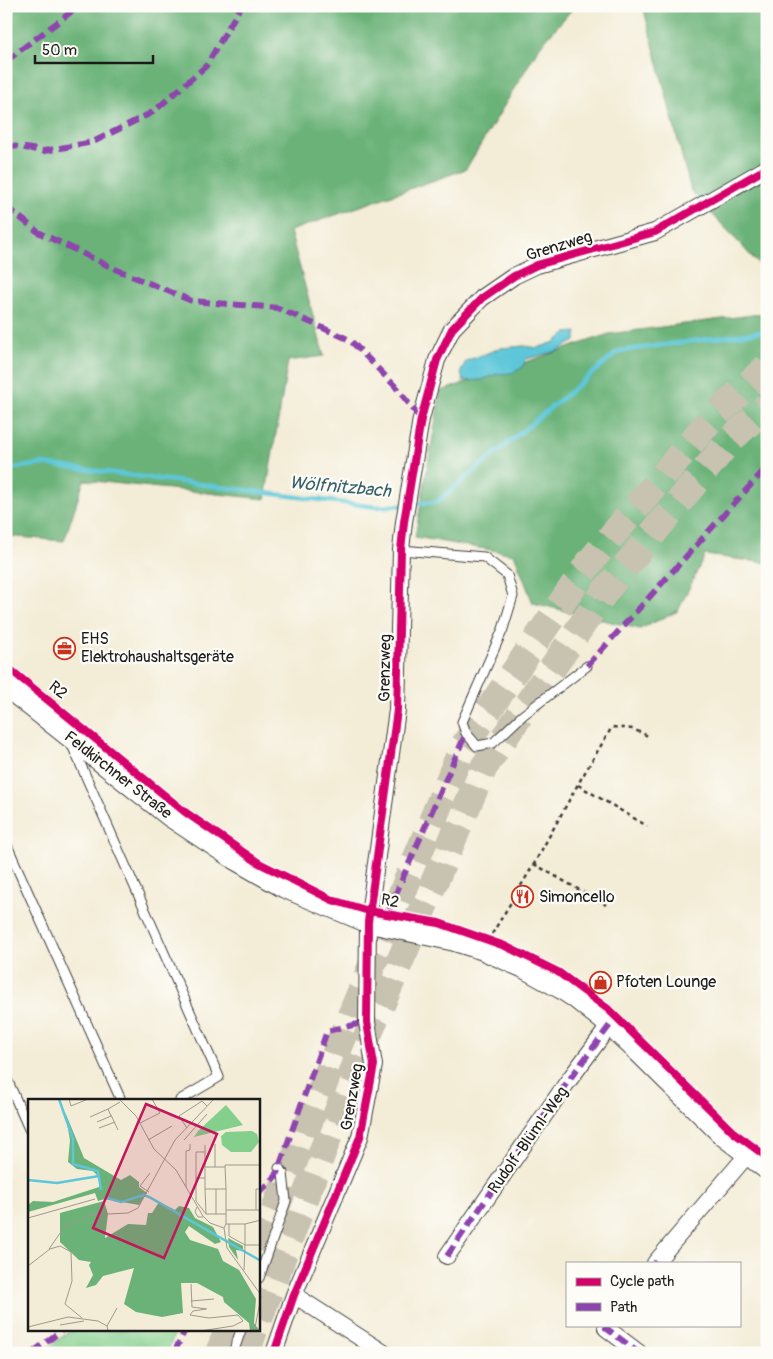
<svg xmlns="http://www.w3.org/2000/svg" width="773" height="1359" font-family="Pangolin,sans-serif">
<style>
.green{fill:#84cf8c;stroke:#507654}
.forest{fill:#6bb278;stroke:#44674a}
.water{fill:#5dc7d9;stroke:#3c727a}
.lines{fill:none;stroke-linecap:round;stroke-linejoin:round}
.stream{stroke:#5dc7d9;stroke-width:4.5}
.motorway-tunnel{stroke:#c8c2b1;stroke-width:28;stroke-dasharray:28 14;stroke-linecap:butt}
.service-casing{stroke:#3c3b38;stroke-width:11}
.minor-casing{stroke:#3c3b38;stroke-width:18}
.tertiary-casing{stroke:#3c3b38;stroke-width:23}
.path{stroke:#3c3b38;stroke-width:2.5;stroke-dasharray:4 4;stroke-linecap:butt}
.service{stroke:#fff;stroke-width:9}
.minor{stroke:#fff;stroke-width:16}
.tertiary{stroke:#fff;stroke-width:21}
.quiet{stroke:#8e44ad;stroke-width:6;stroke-dasharray:12 6;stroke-linecap:butt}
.cycleway-casing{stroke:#fdfcf7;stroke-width:11}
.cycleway{stroke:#d6006c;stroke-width:8}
.labels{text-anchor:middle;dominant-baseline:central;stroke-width:4.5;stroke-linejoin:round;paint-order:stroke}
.street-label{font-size:16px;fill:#1c1c1c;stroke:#fdfcf7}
.poi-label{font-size:16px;fill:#1c1c1c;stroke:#fdfcf7;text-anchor:start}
.water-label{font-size:18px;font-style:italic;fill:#366068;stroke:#fdfcf7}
.inset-river{fill:none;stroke:#5dc7d9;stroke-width:2.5}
.inset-road{fill:none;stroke:#9d998c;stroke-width:1}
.view{fill:#c2185b;fill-opacity:0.15;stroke:#c2185b;stroke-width:2.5}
.inset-edge{fill:none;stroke:#1c1c1c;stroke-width:2.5}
</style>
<rect width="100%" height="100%" fill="#fdfcf7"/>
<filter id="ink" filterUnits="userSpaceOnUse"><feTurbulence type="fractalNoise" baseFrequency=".02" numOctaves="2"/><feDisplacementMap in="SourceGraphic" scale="10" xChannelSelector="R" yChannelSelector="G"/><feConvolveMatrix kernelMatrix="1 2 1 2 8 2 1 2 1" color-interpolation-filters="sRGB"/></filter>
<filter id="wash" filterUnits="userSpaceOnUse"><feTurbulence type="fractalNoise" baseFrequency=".0096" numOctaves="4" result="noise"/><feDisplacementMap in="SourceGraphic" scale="20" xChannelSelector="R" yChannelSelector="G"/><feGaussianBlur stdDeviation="1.12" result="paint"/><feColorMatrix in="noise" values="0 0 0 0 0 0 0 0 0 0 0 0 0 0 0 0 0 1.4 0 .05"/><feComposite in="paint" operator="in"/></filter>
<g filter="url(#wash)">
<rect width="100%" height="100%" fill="#f3ecd6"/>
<path class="green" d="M71,1330H176L167,1353H41Z"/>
<path class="forest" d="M6,6H575L540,46L466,169L290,231L324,356L288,361L265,499L84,480L64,541L6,536Z
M643,6H767V273L691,191Z
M767,313V563L705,555L678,611L640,629L533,603L514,554L415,537L441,391L609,334Z"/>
<path class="water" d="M577,332L575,341L557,351L526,359L522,368L512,373L497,374L482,380L463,381L461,372L466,361L501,348L524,346L537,348L555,342L566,333Z"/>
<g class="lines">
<path class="stream" d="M6,469L43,464L376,507L404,505
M411,504L437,502L619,351L767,331"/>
</g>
</g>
<g filter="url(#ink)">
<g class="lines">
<path class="motorway-tunnel" d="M259,1251L340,1042L463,747L589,563L710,420L767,367
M259,1318L359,1056L484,767L606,590L730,440L767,406
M219,1353L228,1330
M246,1353L254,1330"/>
<defs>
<path id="service" d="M401,550L484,557L507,575L513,596L503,629L462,722L466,733L477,746L493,743L523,715L587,666
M72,745L219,1077L180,1100
M6,843L14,861L6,865
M14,861L121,1100
M6,1077L29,1129
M259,1278L286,1201L283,1173L279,1168
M233,1353L241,1330"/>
<path id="minor" d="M447,1256L566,1084L610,1025
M655,1263L748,1154
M294,1295L384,1353
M608,1325L606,1328L639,1353
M274,1353L294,1295L360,1137L374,1065L367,1022L368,922L397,710L401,550L404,522L421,419L437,360L452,329L482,298L514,276L537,265L655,232L767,168"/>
<path id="tertiary" d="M6,686L170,816L235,859L284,887L368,922L453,940L482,949L523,967L561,988L576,998L610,1025L638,1051L724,1136L767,1169"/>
</defs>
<use href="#service" class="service-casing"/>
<use href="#minor" class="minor-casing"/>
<use href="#tertiary" class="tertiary-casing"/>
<path class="path" d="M578,785L647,826
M534,864L606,905
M492,934L534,864L578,784L612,727L633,729L648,736"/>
<use href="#service" class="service"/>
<use href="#minor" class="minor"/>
<use href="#tertiary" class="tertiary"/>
<path class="quiet" d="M6,61L79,6
M6,145L44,151L93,142L153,112L206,66L241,6
M6,206L38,232L115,269L192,301L278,308L350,340L395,386L421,419
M587,666L767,467
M387,914L466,733
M259,1193L276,1176L327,1031L367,1022
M447,1256L566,1084L610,1025
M655,1263L656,1261
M608,1325L606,1328L639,1353
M32,1353L62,1330
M174,1353L185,1330"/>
<defs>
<path id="cycleway" d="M6,666L185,812L259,863L332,900L369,911L439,923L505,946L558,972L608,1009L733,1132L767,1157
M274,1353L294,1295L360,1137L374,1065L367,1022L368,922L397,710L401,550L404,522L421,419L437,360L452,329L482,298L514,276L537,265L655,232L767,168"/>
</defs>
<use href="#cycleway" class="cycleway-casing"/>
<use href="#cycleway" class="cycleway"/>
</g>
</g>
<defs>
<symbol id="office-ring" viewBox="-11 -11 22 22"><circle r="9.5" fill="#fdfcf7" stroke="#c8321e" stroke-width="1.5"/><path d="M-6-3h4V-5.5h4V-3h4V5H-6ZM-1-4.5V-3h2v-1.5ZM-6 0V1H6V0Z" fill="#c8321e"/></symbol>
<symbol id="restaurant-ring" viewBox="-11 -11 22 22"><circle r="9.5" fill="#fdfcf7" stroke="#c8321e" stroke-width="1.5"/><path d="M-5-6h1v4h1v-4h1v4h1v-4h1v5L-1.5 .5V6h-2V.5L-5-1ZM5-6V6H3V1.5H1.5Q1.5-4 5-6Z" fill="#c8321e"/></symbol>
<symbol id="shop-ring" viewBox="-11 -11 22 22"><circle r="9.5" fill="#fdfcf7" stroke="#c8321e" stroke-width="1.5"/><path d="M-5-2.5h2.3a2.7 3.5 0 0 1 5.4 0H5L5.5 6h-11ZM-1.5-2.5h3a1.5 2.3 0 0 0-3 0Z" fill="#c8321e"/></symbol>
</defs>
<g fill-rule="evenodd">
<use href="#office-ring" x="52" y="636" width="25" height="25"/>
<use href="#restaurant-ring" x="510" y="884" width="25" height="25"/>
<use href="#shop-ring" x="588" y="970" width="25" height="25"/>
</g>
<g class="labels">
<g class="street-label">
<text transform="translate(559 246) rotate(-17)">Grenzweg</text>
<text transform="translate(385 668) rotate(-89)">Grenzweg</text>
<text transform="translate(58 690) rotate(39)">R2</text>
<text transform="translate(118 775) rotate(38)">Feldkirchner Straße</text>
<text transform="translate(390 901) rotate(10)">R2</text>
<text transform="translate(352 1097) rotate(-80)">Grenzweg</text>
<text transform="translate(528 1140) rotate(-55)">Rudolf-Blüml-Weg</text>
</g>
<g class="poi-label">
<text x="81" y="639">EHS<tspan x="81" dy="18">Elektrohaushaltsgeräte</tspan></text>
<text x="539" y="897">Simoncello</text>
<text x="616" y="982">Pfoten Lounge</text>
</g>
<g class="water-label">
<text transform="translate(340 487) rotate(5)">Wölfnitzbach</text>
</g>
</g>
<g transform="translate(28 1099)">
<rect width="232" height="232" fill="#f3ecd6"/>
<path d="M198,6L215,26L166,38L170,32ZM224,32L229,35L231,43L223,53H203L194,46L193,37L198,33Z" fill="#84cf8c"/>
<path d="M37,13L56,59L93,81L102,76L111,83V88L119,94L111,106L77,100L70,102L67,94L0,113V106L5,102L25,103L71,88V78L65,72L49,70L40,63L42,41ZM76,102L80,115L77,139L100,125L118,126L120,114H124L131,103L147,111L151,107L161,109L167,119L185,128L193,143L187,145L161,127L157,133L162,141L190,150L195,162L211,171L228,200L226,224L232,232H222L221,224L196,203L195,198L169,184H153L155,214L134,218L108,213L96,205L106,169L75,177L68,186L58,189L65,176L61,166L63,163L51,161L32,143V114ZM200,139L215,147V152L208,151L210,161L201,148Z" fill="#6bb278"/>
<path class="inset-river" d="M31,0L45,40V65L70,72L73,91M0,81L29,84L71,77M79,99L93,103L116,96L121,98L233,162"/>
<path class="inset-road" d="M41,0L43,7L60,0M91,0L108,17L126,50L148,71L175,117L182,124L196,129L199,149L233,196M83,16L90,31M62,18L80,10M69,23L83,17L80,10L92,3M112,24L132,14L124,0M71,29L87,23M159,29L151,17L174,2L179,7M120,41L144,27M156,41L179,15M187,45V68M177,46V68M168,79V53H177M177,79H168V102L178,115M158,88V52L162,51V45M177,90L178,115H188M188,90H177V68H197M198,90L197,66H233M121,93L112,87L122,74M169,108L167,113L170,118H175M198,111H233M228,111V90H233M0,119L67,100M198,125H217V146L201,137V125M217,125L233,121M196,129L198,125V90H188V115H198M21,150L37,127L61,116L100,114L110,109L147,41L186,0M0,167L22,150L32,147L43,153L44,182L37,205L54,219M216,171L217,146H233M163,185L164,208L179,210M163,202L186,200M32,226L56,222M79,227L89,209M0,228L40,218L70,222L79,227L80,232M172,232L205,227L215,222L210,216L181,219L162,216L165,212L178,210M223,232L227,229L233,197"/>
<path class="view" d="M118,5L189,35L136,159L65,129Z"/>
<rect width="232" height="232" class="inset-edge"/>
</g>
<rect width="773" height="1359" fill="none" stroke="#fdfcf7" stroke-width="25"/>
<rect x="566" y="1262" width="175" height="65" fill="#fdfcf7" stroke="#a3a29f"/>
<rect x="576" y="1278" width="25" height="8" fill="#d6006c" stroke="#a3a29f"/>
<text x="610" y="1286" font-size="15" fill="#1c1c1c">Cycle path</text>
<rect x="576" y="1303" width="25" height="8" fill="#8e44ad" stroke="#a3a29f"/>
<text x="610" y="1312" font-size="15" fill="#1c1c1c">Path</text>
<path d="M35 55v8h118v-8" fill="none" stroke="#1c1c1c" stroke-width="2.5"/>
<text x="42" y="55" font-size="15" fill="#1c1c1c" stroke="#fdfcf7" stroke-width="4" paint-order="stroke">50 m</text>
</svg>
